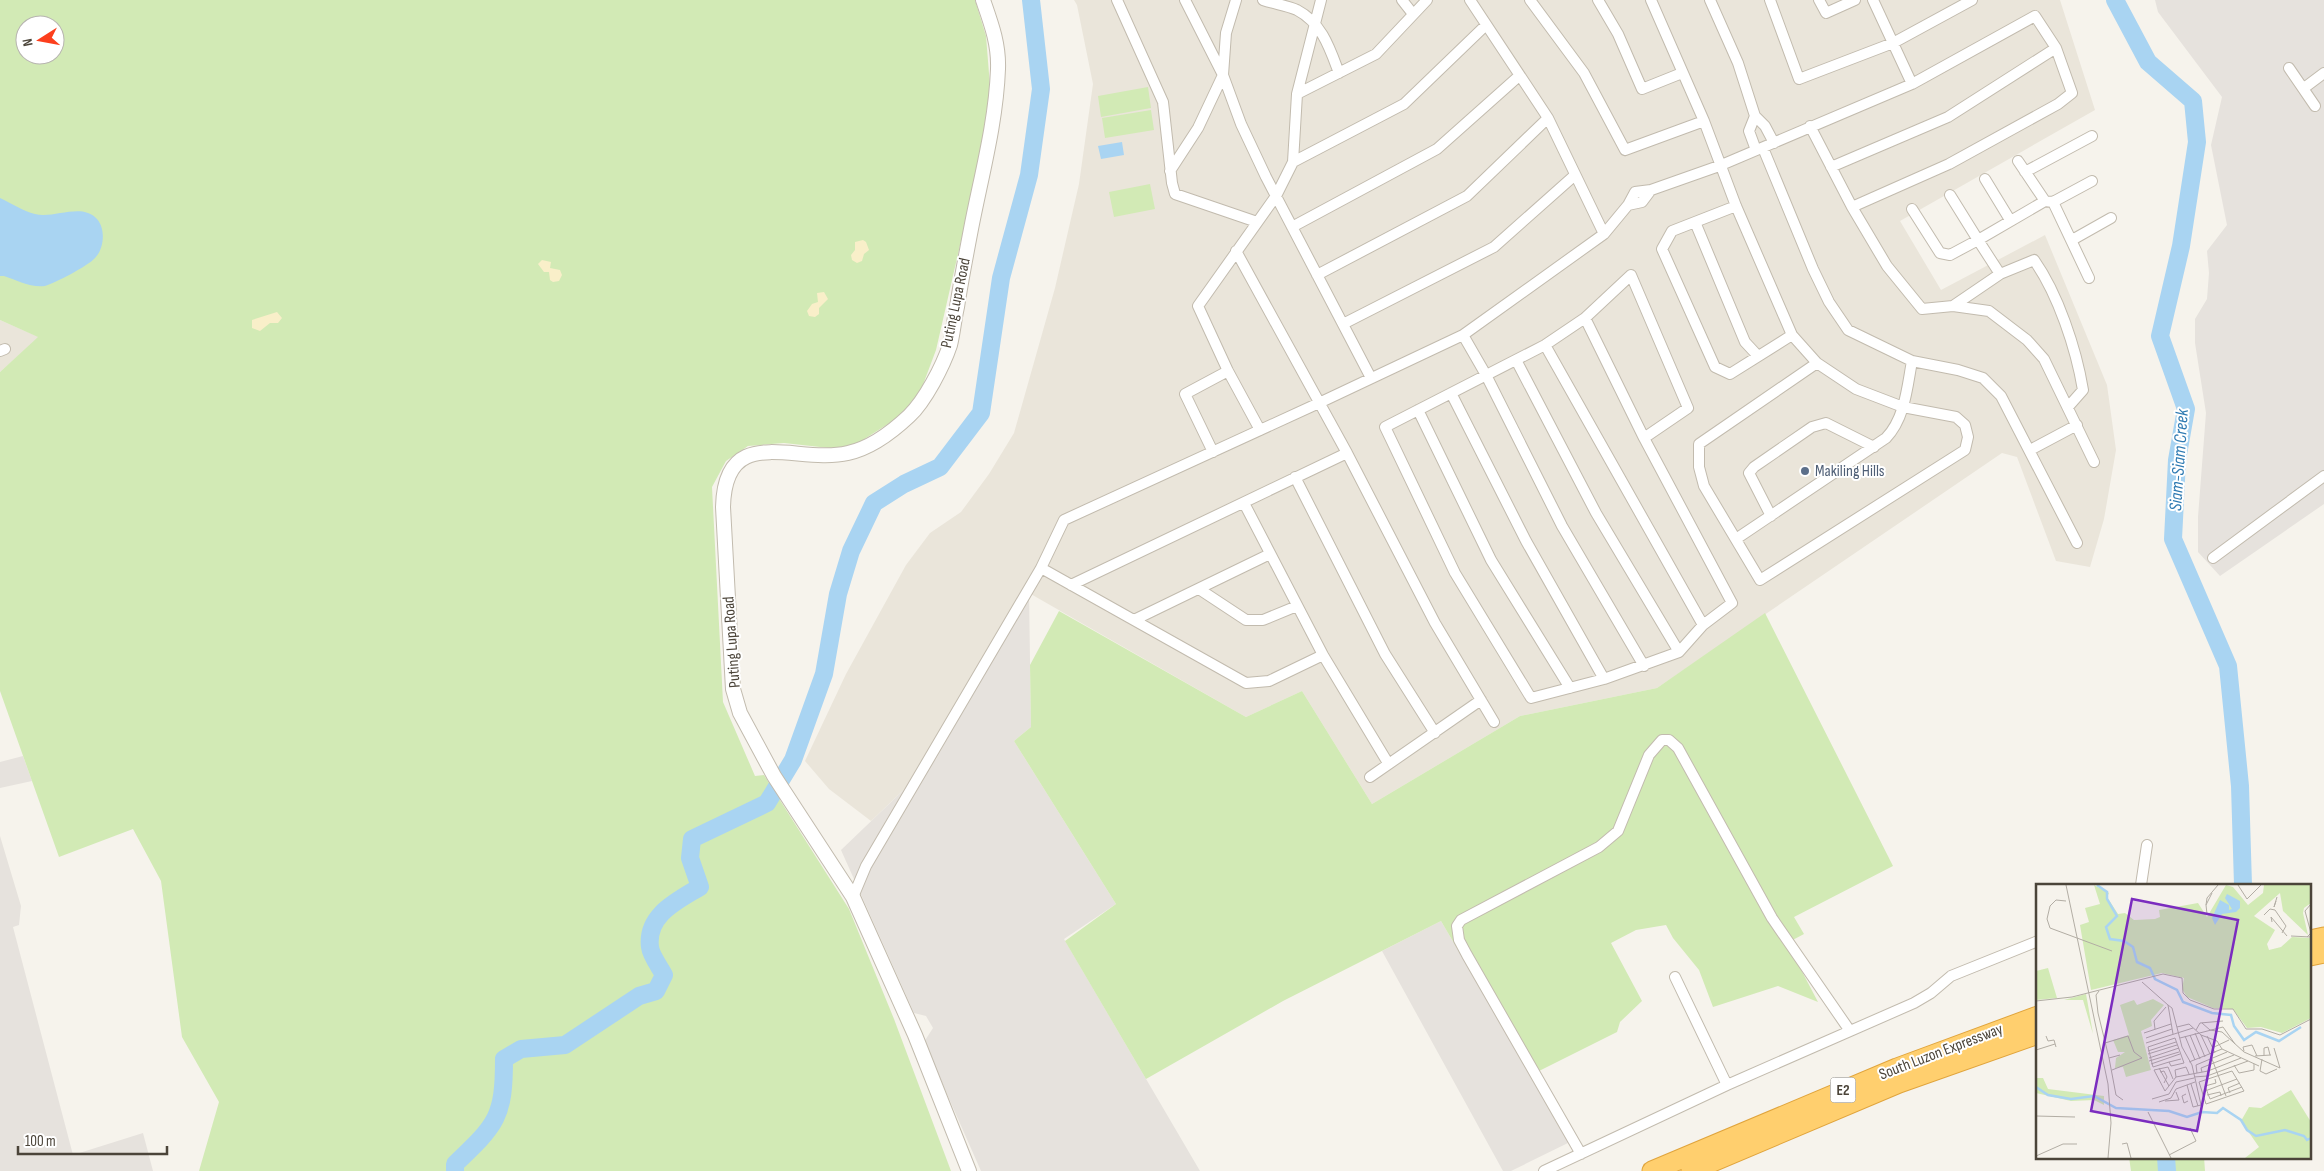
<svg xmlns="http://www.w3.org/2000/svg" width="2324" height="1171" font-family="'Sofia Sans Condensed',sans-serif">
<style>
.residential{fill:#eae5da}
.industrial{fill:#e6e2dd}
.green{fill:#d2eab5;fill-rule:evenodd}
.sand{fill:#f9efc9}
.water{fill:#a9d4f2}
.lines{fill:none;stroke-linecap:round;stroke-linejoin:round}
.river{stroke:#a9d4f2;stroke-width:18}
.minor-casing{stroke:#c2bbae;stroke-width:12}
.tertiary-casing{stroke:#c2bbae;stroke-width:16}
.motorway-casing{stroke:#e0a43c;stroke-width:21}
.minor{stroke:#fff;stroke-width:10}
.tertiary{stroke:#fff;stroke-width:14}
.motorway{stroke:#ffcf6e;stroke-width:19}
.service-dot{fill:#5c6f8a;stroke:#fff;stroke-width:2}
.labels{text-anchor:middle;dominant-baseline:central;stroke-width:4;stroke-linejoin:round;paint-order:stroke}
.shield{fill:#fff;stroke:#817c74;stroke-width:1}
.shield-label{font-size:15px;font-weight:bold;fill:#4b4439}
.street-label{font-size:16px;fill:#4b4439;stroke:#fff}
.service-label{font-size:16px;fill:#4e5e75;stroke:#fff;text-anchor:start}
.water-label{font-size:18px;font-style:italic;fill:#2e7ab2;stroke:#fff}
.inset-river{fill:none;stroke:#a9d4f2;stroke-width:2.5}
.inset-road{fill:none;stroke:#b2ada4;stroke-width:1}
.view{fill:#7b2cbf;fill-opacity:0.15;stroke:#7b2cbf;stroke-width:2.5}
.inset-edge{fill:none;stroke:#4b4439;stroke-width:2.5}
</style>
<rect width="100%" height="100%" fill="#f6f3ec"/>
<path class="residential" d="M1074,0H2060L2095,110L1900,221L1941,290L2045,235L2107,385L2116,450L2104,519L2090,567L2056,561L2017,457L2002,453L1657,688L1520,716L1372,804L1302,691L1246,717L1029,593L936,759L871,821L829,789L805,761L846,674L906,565L930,533L961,512L989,474L1014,433L1055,288L1079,184L1093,84L1077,5Z
M0,320L39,337L0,372Z"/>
<path class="industrial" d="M2155,0H2324V504L2220,576L2198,552V517L2206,413L2195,343V319L2207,299L2209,273L2207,251L2227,225L2211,145L2222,97L2158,12Z
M1029,593L1031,727L1014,741L1116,904L1064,939L1200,1171H981L924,1042L933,1028L926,1016L914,1013L841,850L936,759Z
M23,756L32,781L0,788V762Z
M0,836L21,906L19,925L13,927L73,1155L143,1133L153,1171H0Z
M1441,921L1570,1142L1511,1171H1503L1382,951Z"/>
<path class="green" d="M0,0H975L986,36L990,86L980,158L936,350L921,390L899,417L847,450L784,443L748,446L726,461L712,487L723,702L755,776L764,775L849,909L894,1019L951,1171H199L219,1102L182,1037L161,881L133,829L59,857L0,691V372L38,337L0,320ZM25,25H55V55H25Z
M1148,87L1151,108L1101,117L1098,96Z
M1151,110L1154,130L1105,138L1102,118Z
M1150,184L1155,209L1114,217L1109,192Z
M1059,611L1246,717L1302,691L1372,804L1520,716L1657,688L1765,613L1893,866L1794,917L1804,934L1787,943L1818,1002L1778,986L1713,1007L1699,970L1673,938L1666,925L1636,930L1611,943L1642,1001L1620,1022L1617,1032L1531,1075L1441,921L1283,1001L1146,1079L1065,941L1116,904L1014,741L1031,727L1030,665Z
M2129,1157H2204L2205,1171H2131Z"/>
<path class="sand" d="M863,240L866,242L869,250L864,254L862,261L857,263L852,260L851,255L855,250V242Z
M542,260L551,262L550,268L560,270L562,275L559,281L553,282L550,280L549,272H544L538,264Z
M824,292L828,299L819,308V314L815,317L809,316L807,311L812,304L818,302L817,293Z
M277,312L282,318L278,323H270L260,331L252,328V320Z"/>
<path class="water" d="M1122,142L1124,155L1101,159L1098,146Z
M0,198C11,203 23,211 35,214C54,219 82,202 97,219C106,229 104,249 95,258C88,266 55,283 45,286C31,288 16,280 4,276H0Z"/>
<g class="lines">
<path class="river" d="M2115,0L2148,62L2193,101L2197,142L2181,246L2160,336L2186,409L2177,460L2173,539L2228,666L2240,786L2243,885
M2166,1157L2167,1171
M455,1171V1164C497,1124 504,1117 504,1059L521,1049L565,1045L639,996L656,991L664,975C660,967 651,956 650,947C646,915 677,901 700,887L690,858L692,839L767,803L793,760L824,674L838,594L851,551L874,503L904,484L940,467L981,413L1001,278L1029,175L1041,89L1031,0"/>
<defs>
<path id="minor" d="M1117,0L1163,102L1172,183L1175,194L1257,222
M1185,0L1223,75L1241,124L1266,177L1371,378
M1263,0C1274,4 1286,5 1297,10C1322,23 1330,49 1339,73
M1402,0L1413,14
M1470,0L1548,118L1604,234
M1530,0L1584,73L1625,150L1704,121
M1598,0L1618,34L1642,89L1682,73
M1651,0L1704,121L1736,206L1792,335L1817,363L1856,389L1903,407L1956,417L1965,425L1968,437L1965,450L1760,580L1704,486L1699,467V444L1817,363
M1710,0L1738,63L1755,116L1765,126L1774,143
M1770,0L1799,79L1893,43L1972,0
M1819,0L1826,13L1855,0
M1873,0L1912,84
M2289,68L2315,106
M2304,88L2324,73
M1297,94L1376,54L1427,0
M1755,116L1749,131L1756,150
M1810,126L1852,207L1887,266L1922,309L1953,306L1989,311L2027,340L2044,359L2094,462
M1763,148L1813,269L1829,302L1848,330L1912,361L1958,370L1983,378L2001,396L2077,543
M1293,162L1404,104L1486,25
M1831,167L1948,117L2056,48
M1170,171L1198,128L1223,75L1226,33L1236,0
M2025,172L2092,136
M1985,179L2010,220
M1950,195L1978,240L2045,201L2018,161
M2045,201L2053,202L2089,278
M2053,202L2092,181
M1628,205L1642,202L1651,190
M1736,206L1672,231L1662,249L1715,367L1730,374L1792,335
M1912,209L1940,253L1950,255L1978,240L2000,274
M1695,222L1745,342L1758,356
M1292,227L1437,149L1519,76
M2072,240L2111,218
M1236,251L1347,453L1435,623L1494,722
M1317,275L1467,196L1548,118
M1953,306L2000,274L2034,260C2058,294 2076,348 2083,390L2068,407
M1585,318L1644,438L1732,603L1703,625L1679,652L1604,679L1531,698L1455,573L1385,427L1545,345L1585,318L1631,275L1688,408L1644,438
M1343,324L1494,247L1575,175
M1463,335L1486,375L1562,526L1644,666
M1545,345L1703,625
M0,351L5,349
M1516,360L1596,513L1679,652
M1451,393L1526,541L1604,679
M1418,410L1491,560L1570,688
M1260,430L1228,371L1198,306L1276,196L1293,162L1297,94L1321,0
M2030,450L2077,425
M1213,452L1185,394L1228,371
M1295,477L1385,654L1435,733
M1244,503L1323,655L1388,763
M1771,516L1749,473L1754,467L1812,427L1826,423L1874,447
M1736,539L1886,438C1905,418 1907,388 1912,361
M2213,558L2324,476
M1041,568L1064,520L1319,403L1463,335L1604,234L1628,205L1635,192L1651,190L1719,166L1912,84L2035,16L2056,48L2072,93L2058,104L1949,164L1852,207
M1071,585L1347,453
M1199,589L1246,620H1263L1297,606
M1134,620L1270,554
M1370,777L1481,700
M2141,885L2147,845
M853,897L866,866L1041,568L1246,683L1269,681L1323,655
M1727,1085L1914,1003L1931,993L1951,976L2038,941
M1581,1154L1467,955L1459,940L1457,926L1461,920L1599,847L1618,831L1649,755L1662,740H1669L1678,748L1772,918L1850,1031
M1544,1171L1727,1085L1675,977"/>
<path id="tertiary" d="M969,1171L915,1035L853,897L774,776L740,713L733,689L723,507C725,421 796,465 848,453C871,448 892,432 909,416C925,401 943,366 950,345C953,333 954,320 957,307C961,281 966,255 971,229C981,177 996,123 998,69C999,44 991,23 983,0"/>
<path id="motorway" d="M2310,940L2324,937
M2310,956L2324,953
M1652,1171L1897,1068L2038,1016
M1691,1171L1899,1083L2038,1034"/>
</defs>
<use href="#minor" class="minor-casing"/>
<use href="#tertiary" class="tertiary-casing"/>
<use href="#motorway" class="motorway-casing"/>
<use href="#minor" class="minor"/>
<use href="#tertiary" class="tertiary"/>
<use href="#motorway" class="motorway"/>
</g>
<circle class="service-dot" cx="1805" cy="471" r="5"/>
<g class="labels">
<rect class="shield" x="1830.5" y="1077.5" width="25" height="25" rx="4"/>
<g class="shield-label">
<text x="1843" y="1090">E2</text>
</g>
<g class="street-label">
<text transform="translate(956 303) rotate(-78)">Puting Lupa Road</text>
<text transform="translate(732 642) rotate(-94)">Puting Lupa Road</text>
<text transform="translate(1941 1052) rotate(-21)">South Luzon Expressway</text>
</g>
<g class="service-label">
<text x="1815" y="471">Makiling Hills</text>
</g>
<g class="water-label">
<text transform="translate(2179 460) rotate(-86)">Siam-Siam Creek</text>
</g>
</g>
<g transform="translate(2036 884)">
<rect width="275" height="275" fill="#f6f3ec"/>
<path d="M58,1L73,9L71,13L82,30L89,29L98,36L119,35L124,33L123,26L162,19L171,33L190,1L197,3L212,21L227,9L228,1H275V19L268,24L267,29L272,51L247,27L244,9L218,32L239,46L231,60L233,66L245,63L256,53L275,54V134L246,149L225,143L211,144L197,125L177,124L151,113L146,105L148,94L126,89L55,106L44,41L53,38L49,24L64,20ZM12,84L21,114L0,116V87ZM50,110L52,121L57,150L47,116H28ZM117,115L128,121L115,136L116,142L105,147L115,186L90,193L87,183L79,184L80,174L89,168H82L77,156L93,151L84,121L98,116L101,121ZM1,194H7L12,205L68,212V221L58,216L35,217L0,209ZM255,206L275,238V274H209L223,263L205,237L213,223L225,224Z" fill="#d2eab5"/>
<path d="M191,10L204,17V24L200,28L186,30L179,41L176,34L184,16L193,21V26L196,25L189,14Z" fill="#a9d4f2"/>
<path class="inset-river" d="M61,1L71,8V15L81,32L70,43L74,55L88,57L97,63L101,78L114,84L119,95L141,106L147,118L176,129L195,131L198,142L208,156L220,148L243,157L265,143M0,203L12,211L35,215L58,212L80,224L133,227L151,233L166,228L181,229L187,224L205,236L211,246L220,252L249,246L268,252L271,256L275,254"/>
<path class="inset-road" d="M30,1L72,200L75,239L72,274M202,1L211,15L225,1M30,17L20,16L14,22L11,35L14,44L76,67M240,17L238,23L241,13M170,21L171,14L182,1M171,30L170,21L176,9M228,31L234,25L239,26L250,42L246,49M236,38L235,33L251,52M255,52L275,53M271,53L275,49L269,27L275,20M106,98L132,121L137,150M63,107L60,111L62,129L73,174L84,171M0,117L36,113L127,90L146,94L147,109L154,116L178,125H197L210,145H226L244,151L275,135M132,121L136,124L146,163L156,181L165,221L157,223L151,201M166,139L174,146L186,148L208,168L244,184M141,143L153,140L165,151L181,157L186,165L223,182M119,145L118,137L130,123M160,146L164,139L187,137M108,149L135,140M159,149L169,173M154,151L164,175M165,151L174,170M10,152L12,157L18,156L20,163M149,152L159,176M171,152L179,169M110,154L136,145M144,154L187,143L199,160M69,159L92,152L98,168L106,174L76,186M110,159L157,144M176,164L193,156M238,164L244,184M0,166L19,160M112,167L140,158M208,167L207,163L216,161L221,172M112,170L141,161M228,171V164L232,163L234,171M219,172L235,171M73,174L80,211L87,216M113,174L143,164M176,175L190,212M226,175L224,187L230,190L241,185M113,177L143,168M133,178L135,182L148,179L139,154L112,163L117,183L133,178L145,175M153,178L186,165M115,180L144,170M198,181L203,189L218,186V180M123,184L133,202M196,187L208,207L170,220L163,198ZM124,188L128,187L131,193L128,199M166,188L165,184L198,171M161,189L160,181L191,168M140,193L139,186L150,183L153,190M158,193L171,192L212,177M137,195L132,183L118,186L129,207L140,193L172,187L205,174M179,195L180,199L169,202L174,215L206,203M155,200L162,222M169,207L201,195M194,209L192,204L204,199M150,210L146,212L148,219L152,217M171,211L184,208L185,212M116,215L133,210L140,198L158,194M129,217L143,216L140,208M123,218L135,214L140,205L159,198M112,228L135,274M0,232L39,233M86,260L91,259L95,274M133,271L160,257L154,244M0,272L27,260H41"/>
<path class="view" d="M96,15L202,36L161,247L55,227Z"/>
<rect width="275" height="275" class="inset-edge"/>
</g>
<g transform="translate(40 40) rotate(259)"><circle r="24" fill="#ffffff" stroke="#b7b4b0"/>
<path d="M0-4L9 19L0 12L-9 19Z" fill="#fc3f1d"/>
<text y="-8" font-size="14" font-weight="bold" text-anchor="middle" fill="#4b4439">N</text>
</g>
<path d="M18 1146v8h149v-8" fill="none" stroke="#4b4439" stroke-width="2.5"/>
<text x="25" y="1146" font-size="15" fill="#4b4439" stroke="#ffffff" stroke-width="4" paint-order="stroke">100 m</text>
</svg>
